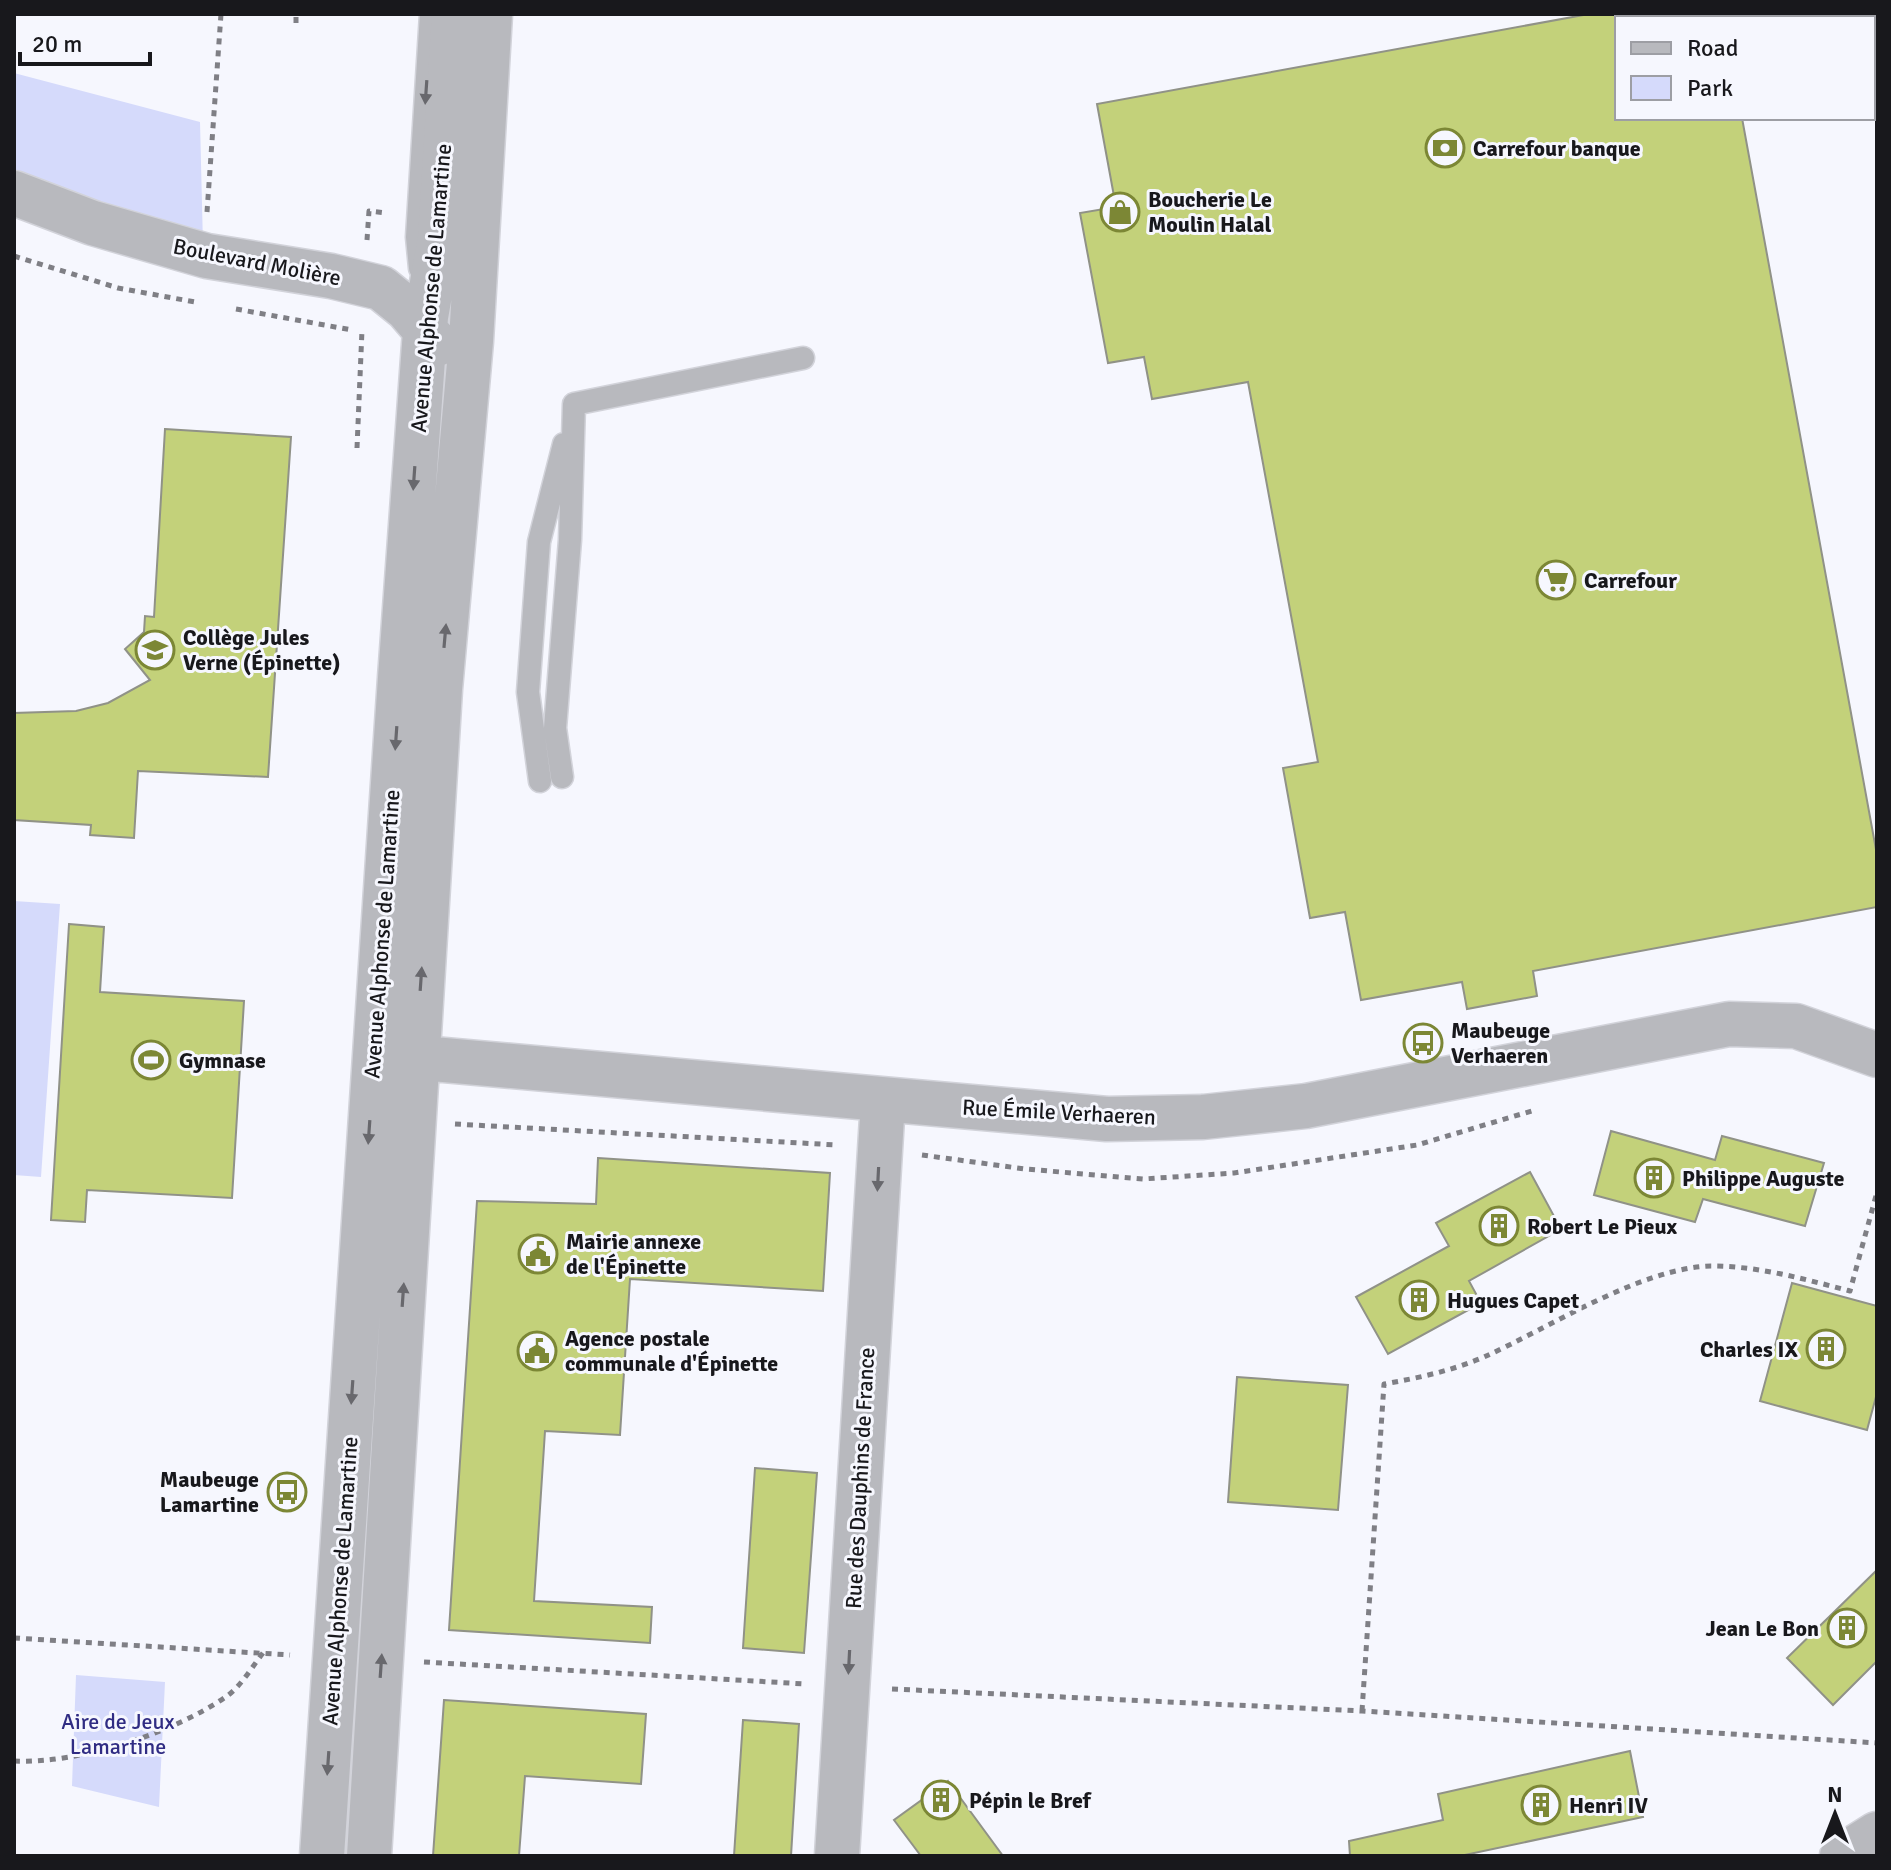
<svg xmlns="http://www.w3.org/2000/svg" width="1891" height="1870" font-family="Signika,sans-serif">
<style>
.green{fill:#d5dafb}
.building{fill:#c3d17a;stroke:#909287;stroke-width:2}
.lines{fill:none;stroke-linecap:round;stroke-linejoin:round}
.lane-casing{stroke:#d2d3da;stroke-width:25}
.street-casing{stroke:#d2d3da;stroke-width:47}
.path{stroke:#7f7f85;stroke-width:5;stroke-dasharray:6 6;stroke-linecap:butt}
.lane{stroke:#b8b9be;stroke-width:22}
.street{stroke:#b8b9be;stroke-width:44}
.oneway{fill:#68686d}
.labels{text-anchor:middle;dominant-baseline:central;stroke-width:6;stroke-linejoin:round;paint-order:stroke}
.poi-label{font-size:22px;font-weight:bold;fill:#18181c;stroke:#f6f7fe;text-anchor:start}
.street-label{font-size:22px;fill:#18181c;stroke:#f6f7fe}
.park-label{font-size:22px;fill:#302c83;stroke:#f6f7fe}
</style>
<rect width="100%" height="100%" fill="#f6f7fe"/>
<path class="green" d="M14,73L200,122L203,245L14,182Z
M14,901L60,904L41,1177L14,1175Z
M76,1675L165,1682L159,1807L72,1786Z"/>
<path class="building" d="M1589,14H1617V118H1742L1877,855V907L1533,971L1537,996L1467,1009L1462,982L1361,1000L1345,912L1310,918L1283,768L1318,762L1248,382L1152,399L1144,357L1108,363L1080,213L1116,207L1097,104Z
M165,429L291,437L268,777L138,771L134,838L90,835L91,825L14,820V713L76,711L108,703L150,680L125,649L144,632L145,616L154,617Z
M69,924L104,927L100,992L244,1001L232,1198L87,1190L85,1222L51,1220Z
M1611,1131L1715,1160L1722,1136L1824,1163L1805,1226L1703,1199L1695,1222L1594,1195Z
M598,1158L830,1173L823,1291L630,1279L620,1435L545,1431L534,1601L652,1607L650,1643L449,1630L477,1201L596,1204Z
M1530,1172L1561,1229L1469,1281L1481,1303L1388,1354L1356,1297L1449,1246L1436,1223Z
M1792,1283L1877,1306V1393L1867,1430L1760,1401Z
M1237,1377L1348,1385L1338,1510L1228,1502Z
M755,1468L817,1473L804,1653L743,1648Z
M1877,1570V1661L1833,1705L1787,1658Z
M444,1700L646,1714L641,1784L525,1776L519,1856H433Z
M743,1720L799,1724L791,1856H734Z
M1630,1751L1643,1817L1460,1856H1350L1349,1841L1443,1820L1438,1794Z
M948,1781L1003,1856H921L894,1820Z"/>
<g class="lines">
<defs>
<path id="lane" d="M420,268L417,237L431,14
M562,777L555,728L570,540L574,404L803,358
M540,781L528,692L539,542L564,444"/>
<path id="street" d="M14,193L93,223L207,256L331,276L381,288L407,309L437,344
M388,1055L1107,1119L1203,1117L1306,1106L1729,1024L1796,1026L1877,1055
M322,1856L400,678L426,317L440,238L454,14
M369,1856L440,689L471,341L490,14
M837,1856L883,1101
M1842,1856L1877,1834"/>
</defs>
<use href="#lane" class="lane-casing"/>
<use href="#street" class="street-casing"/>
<path class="path" d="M296,23V14
M207,212L221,14
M367,240L369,211L386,213
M14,256L118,288L195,302
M236,309L352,330
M357,448L362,330
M455,1124L837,1145
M922,1155L1025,1169L1143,1179L1234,1173L1417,1145L1535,1110
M14,1638L290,1655
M424,1662L806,1684
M892,1689L1362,1711L1877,1743
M1362,1711L1384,1384C1418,1378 1451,1371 1484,1357C1549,1328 1640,1268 1711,1266C1759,1266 1804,1279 1850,1291L1877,1192
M14,1761C79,1764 174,1733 227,1696C241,1686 252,1667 263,1653"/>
<use href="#lane" class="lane"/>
<use href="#street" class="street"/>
</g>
<defs><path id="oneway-solid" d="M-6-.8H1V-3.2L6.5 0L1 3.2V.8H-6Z" transform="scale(2)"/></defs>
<g class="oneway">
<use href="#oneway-solid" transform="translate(426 92) rotate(94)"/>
<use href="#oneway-solid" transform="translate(414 478) rotate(94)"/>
<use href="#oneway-solid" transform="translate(445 636) rotate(-85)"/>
<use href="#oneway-solid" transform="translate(396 738) rotate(94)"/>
<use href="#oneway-solid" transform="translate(421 979) rotate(-86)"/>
<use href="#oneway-solid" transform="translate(369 1132) rotate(94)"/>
<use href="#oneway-solid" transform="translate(878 1179) rotate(93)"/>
<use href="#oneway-solid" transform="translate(403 1295) rotate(-86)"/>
<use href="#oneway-solid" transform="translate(352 1392) rotate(94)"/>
<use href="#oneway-solid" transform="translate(849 1662) rotate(93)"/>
<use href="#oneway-solid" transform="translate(381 1666) rotate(-86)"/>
<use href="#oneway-solid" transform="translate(328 1763) rotate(94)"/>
</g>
<defs>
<symbol id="bank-ring" viewBox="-11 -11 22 22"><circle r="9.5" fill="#f6f7fe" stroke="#7c8735" stroke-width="1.5"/><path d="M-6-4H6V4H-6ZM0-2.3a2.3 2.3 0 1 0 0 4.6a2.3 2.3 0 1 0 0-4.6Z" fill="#7c8735"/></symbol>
<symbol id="shop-ring" viewBox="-11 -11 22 22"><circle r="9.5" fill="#f6f7fe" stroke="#7c8735" stroke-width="1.5"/><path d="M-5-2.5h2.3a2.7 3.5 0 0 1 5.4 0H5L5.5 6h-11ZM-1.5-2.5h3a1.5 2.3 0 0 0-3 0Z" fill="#7c8735"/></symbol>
<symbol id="supermarket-ring" viewBox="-11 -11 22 22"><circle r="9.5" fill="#f6f7fe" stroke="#7c8735" stroke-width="1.5"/><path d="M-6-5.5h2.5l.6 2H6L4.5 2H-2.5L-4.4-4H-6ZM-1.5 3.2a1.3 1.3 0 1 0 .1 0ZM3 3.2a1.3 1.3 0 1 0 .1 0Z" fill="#7c8735"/></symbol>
<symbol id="school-ring" viewBox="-11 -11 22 22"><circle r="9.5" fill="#f6f7fe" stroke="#7c8735" stroke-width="1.5"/><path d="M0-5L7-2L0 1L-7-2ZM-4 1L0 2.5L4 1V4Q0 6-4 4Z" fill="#7c8735"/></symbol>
<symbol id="bus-ring" viewBox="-11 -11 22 22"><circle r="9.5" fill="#f6f7fe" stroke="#7c8735" stroke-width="1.5"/><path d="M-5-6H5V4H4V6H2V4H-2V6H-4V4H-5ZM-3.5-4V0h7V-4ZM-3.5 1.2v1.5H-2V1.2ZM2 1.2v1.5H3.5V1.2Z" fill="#7c8735"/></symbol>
<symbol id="stadium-ring" viewBox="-11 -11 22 22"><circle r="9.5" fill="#f6f7fe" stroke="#7c8735" stroke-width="1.5"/><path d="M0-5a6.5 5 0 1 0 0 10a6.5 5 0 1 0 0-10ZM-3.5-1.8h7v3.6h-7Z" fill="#7c8735"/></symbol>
<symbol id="building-ring" viewBox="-11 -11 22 22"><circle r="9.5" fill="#f6f7fe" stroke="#7c8735" stroke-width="1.5"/><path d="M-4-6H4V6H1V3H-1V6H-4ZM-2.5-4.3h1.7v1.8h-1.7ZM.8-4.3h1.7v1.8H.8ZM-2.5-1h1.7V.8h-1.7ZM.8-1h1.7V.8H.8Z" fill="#7c8735"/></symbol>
<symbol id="civic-ring" viewBox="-11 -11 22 22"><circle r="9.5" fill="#f6f7fe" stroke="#7c8735" stroke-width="1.5"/><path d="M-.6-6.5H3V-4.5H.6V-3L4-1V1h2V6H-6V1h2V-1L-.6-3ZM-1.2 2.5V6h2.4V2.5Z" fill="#7c8735"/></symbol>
</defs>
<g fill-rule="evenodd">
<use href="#bank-ring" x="1423" y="126" width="44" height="44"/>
<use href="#shop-ring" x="1098" y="190" width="44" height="44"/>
<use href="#supermarket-ring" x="1534" y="558" width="44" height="44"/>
<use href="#school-ring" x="133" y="628" width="44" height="44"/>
<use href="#bus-ring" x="1401" y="1021" width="44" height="44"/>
<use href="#stadium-ring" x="129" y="1038" width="44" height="44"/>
<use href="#building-ring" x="1632" y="1156" width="44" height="44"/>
<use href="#building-ring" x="1477" y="1204" width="44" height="44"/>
<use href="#civic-ring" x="516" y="1232" width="44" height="44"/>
<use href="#building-ring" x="1397" y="1278" width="44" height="44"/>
<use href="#building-ring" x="1804" y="1327" width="44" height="44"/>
<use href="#civic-ring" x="515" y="1329" width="44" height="44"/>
<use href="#bus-ring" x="265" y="1470" width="44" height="44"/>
<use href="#building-ring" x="1825" y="1606" width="44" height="44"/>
<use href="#building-ring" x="919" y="1778" width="44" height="44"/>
<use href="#building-ring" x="1519" y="1783" width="44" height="44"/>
</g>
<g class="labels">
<g class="poi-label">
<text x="1473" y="148">Carrefour banque</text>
<text x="1148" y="199">Boucherie Le<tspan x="1148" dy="25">Moulin Halal</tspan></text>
<text x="1584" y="580">Carrefour</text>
<text x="183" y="637">Collège Jules<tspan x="183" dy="25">Verne (Épinette)</tspan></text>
<text x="1451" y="1030">Maubeuge<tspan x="1451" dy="25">Verhaeren</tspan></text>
<text x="179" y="1060">Gymnase</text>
<text x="1682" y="1178">Philippe Auguste</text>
<text x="1527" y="1226">Robert Le Pieux</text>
<text x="566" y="1241">Mairie annexe<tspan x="566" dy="25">de l'Épinette</tspan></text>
<text x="1447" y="1300">Hugues Capet</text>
<text x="565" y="1338">Agence postale<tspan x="565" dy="25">communale d'Épinette</tspan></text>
<text x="1798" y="1349" text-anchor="end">Charles IX</text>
<text x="259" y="1479" text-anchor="end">Maubeuge<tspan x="259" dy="25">Lamartine</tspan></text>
<text x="1819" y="1628" text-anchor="end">Jean Le Bon</text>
<text x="969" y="1800">Pépin le Bref</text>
<text x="1569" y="1805">Henri IV</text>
</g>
<g class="street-label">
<text transform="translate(257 262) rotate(11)">Boulevard Molière</text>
<text transform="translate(431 288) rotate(-85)">Avenue Alphonse de Lamartine</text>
<text transform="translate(382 934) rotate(-86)">Avenue Alphonse de Lamartine</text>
<text transform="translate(1059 1112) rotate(3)">Rue Émile Verhaeren</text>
<text transform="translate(860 1478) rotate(-87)">Rue des Dauphins de France</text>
<text transform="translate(340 1581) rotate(-86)">Avenue Alphonse de Lamartine</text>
</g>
<g class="park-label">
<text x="118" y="1721">Aire de Jeux<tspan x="118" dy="25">Lamartine</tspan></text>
</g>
</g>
<rect width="1891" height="1870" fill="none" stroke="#18181c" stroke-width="32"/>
<rect x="1615" y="16" width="260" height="104" fill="#f6f7fe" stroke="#9d9ea4" stroke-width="2"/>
<rect x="1631" y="42" width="40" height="12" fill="#b8b9be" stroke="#9d9ea4" stroke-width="2"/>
<text x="1687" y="56" font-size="24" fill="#18181c">Road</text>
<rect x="1631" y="76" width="40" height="24" fill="#d5dafb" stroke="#9d9ea4" stroke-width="2"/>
<text x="1687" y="96" font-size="24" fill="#18181c">Park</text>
<g transform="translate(1835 1814)" stroke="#f6f7fe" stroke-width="6" paint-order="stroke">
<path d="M0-6L14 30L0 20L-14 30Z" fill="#18181c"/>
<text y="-12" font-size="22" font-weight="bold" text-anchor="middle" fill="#18181c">N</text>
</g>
<path d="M20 52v12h130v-12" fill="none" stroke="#18181c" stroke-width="4"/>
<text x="32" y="52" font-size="24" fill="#18181c" stroke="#f6f7fe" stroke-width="6" paint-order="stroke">20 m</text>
</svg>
